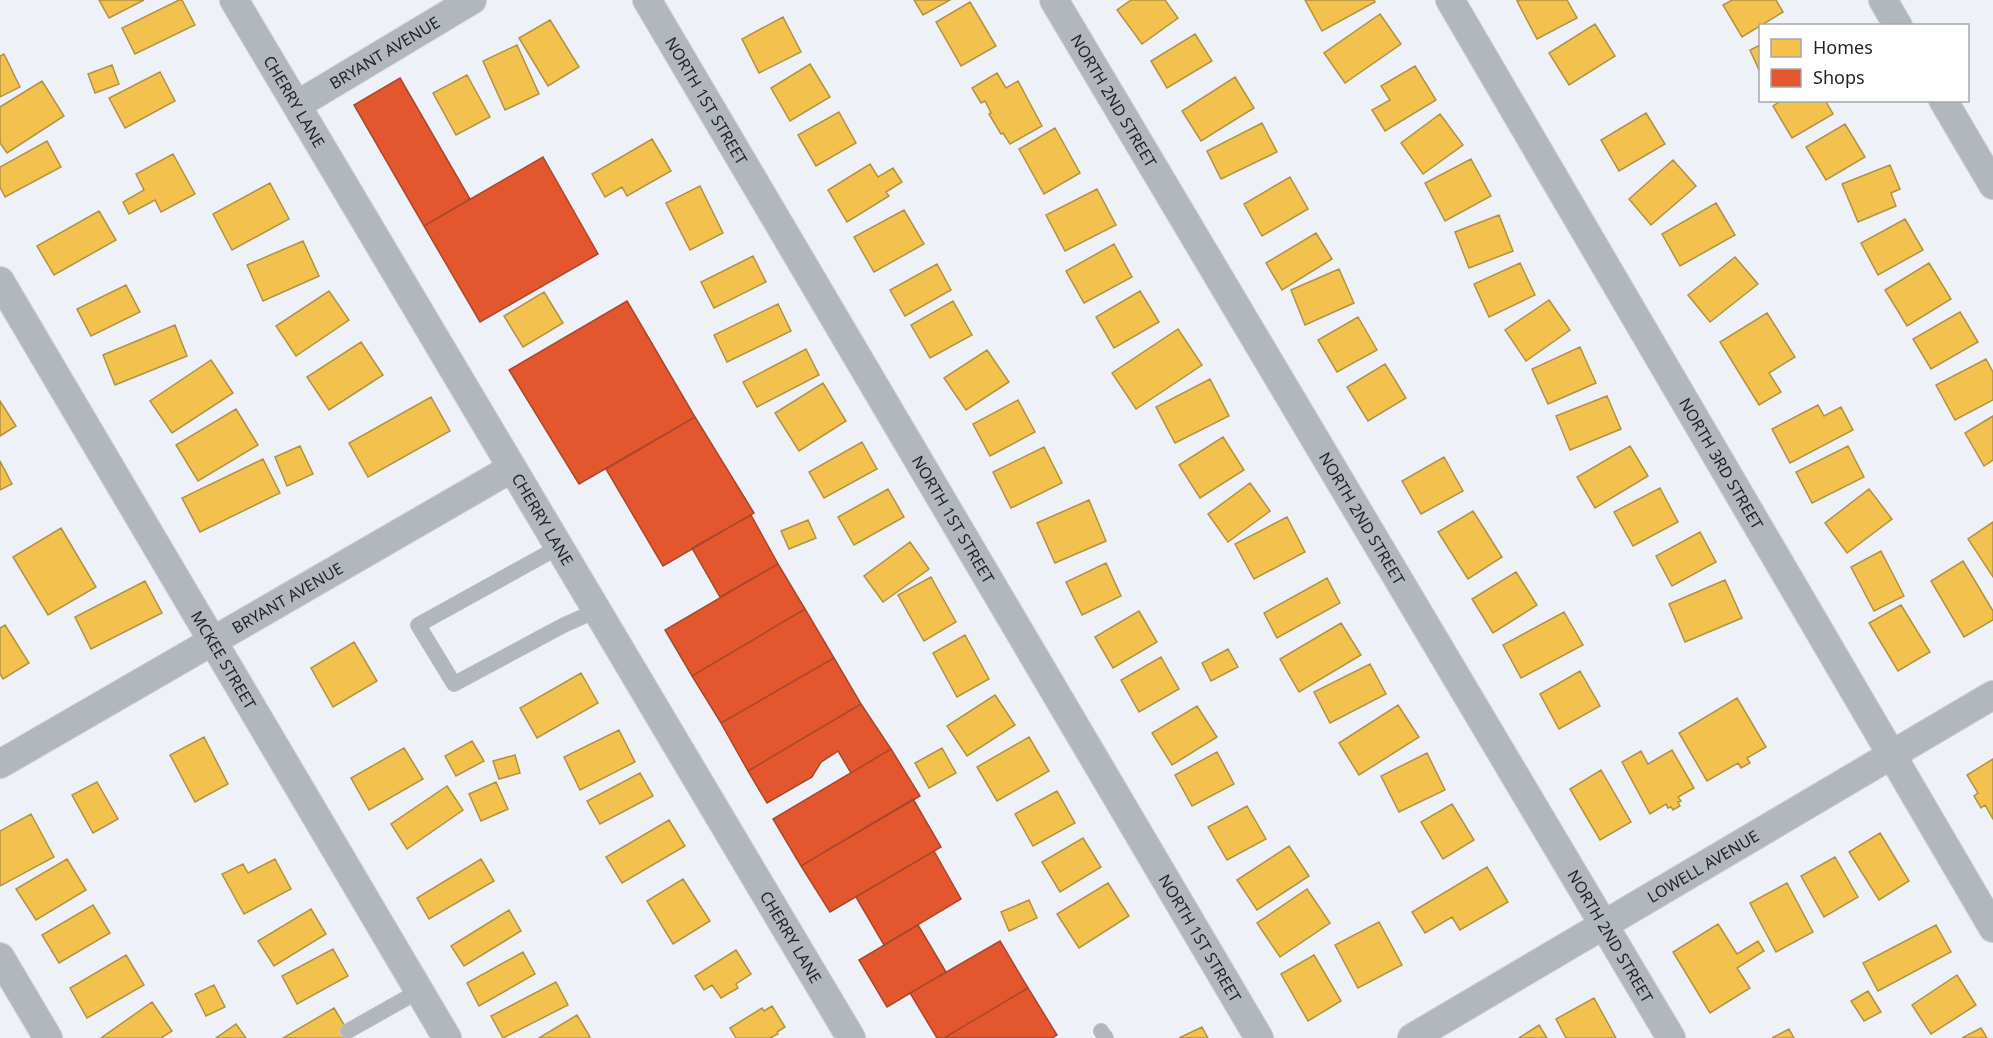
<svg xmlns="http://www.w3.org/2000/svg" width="1993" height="1038" font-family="'Noto Sans',sans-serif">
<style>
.homes{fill:#f2c14e;stroke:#b39142;stroke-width:1.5}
.shops{fill:#e4572e;stroke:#a9472c;stroke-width:1.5}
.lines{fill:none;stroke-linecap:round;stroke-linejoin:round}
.lane-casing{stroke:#cacdd1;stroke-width:16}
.street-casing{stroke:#cacdd1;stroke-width:30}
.lane{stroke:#b2b6bd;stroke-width:15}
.street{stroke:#b2b6bd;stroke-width:28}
.labels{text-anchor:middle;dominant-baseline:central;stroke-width:6;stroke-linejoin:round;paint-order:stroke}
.street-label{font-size:16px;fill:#1f2226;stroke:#fff}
</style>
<rect width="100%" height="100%" fill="#eef2f8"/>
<path class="homes" d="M99,0H144L109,18Z
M179,0H182L195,25L135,54L122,28Z
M914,0H950L923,15Z
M1131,0H1165L1178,18L1142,44L1117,10Z
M1305,0H1374L1375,2L1322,31Z
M1520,0H1567L1577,18L1537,39L1517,1Z
M1732,0H1776L1783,12L1742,37L1723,5Z
M970,2L996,46L961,66L936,22Z
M1380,14L1401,44L1345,83L1324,53Z
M783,17L801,52L759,73L742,39Z
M550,20L579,67L548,86L519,38Z
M1595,24L1615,56L1569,85L1549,53Z
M1195,34L1212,61L1167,88L1151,61Z
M517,45L539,94L505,110L483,61Z
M1760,45V72L1750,50Z
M4,54L20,87L0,97V56Z
M810,64L830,97L790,121L771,88Z
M112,65L119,84L95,93L88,74Z
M1415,66L1436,100L1385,131L1372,110L1390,100L1381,86Z
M160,72L175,101L125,128L109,98Z
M997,73L1006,88L1018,81L1042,126L1010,144L1003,133L1001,134L989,114L991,113L985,101L981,103L972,88Z
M467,75L490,117L456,135L433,93Z
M1235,77L1254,108L1201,141L1182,111Z
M42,81L64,116L7,153L0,143V107Z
M1782,100H1825L1833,114L1792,138L1773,106Z
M839,112L856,143L816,166L798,135Z
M1646,113L1665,144L1619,171L1601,140Z
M1440,114L1463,145L1423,174L1401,143Z
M1262,123L1277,152L1221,179L1207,151Z
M1845,124L1865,157L1826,180L1806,147Z
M1055,128L1080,173L1044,194L1019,149Z
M652,139L671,171L627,196L622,187L605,197L592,174Z
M47,141L61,167L5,197L0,187V167Z
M173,154L195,194L161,212L155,200L129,214L123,202L144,190L136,174Z
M1471,159L1491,196L1445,221L1425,183Z
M1673,160L1696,186L1651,225L1629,199Z
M870,164L878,177L893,168L902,182L886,192L889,196L847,222L828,190Z
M1890,165L1900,189L1891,193L1896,206L1858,222L1842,184Z
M1290,177L1308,209L1262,236L1244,204Z
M270,183L289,219L232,250L213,214Z
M700,186L723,233L690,250L666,203Z
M1097,189L1116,225L1065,251L1046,215Z
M1716,203L1735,235L1680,266L1662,234Z
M904,210L924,244L874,272L854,237Z
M99,211L116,240L54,275L37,246Z
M1499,215L1513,251L1469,268L1455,232Z
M1905,219L1923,250L1878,275L1861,243Z
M1316,233L1332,259L1282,290L1266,263Z
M303,241L319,276L263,301L247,265Z
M1114,244L1132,277L1084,303L1066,271Z
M753,256L766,282L714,308L701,282Z
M1735,257L1758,284L1710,322L1688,295Z
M1520,263L1535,295L1489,317L1474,284Z
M1929,263L1951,299L1907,326L1885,290Z
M937,264L951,290L905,316L890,290Z
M1339,269L1354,303L1305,325L1291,290Z
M126,285L140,312L91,336L77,309Z
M329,291L349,320L296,356L276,326Z
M1140,291L1159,322L1114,348L1096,317Z
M544,292L563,323L523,347L504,316Z
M1549,300L1570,330L1526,361L1505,330Z
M953,301L972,335L930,358L911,325Z
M778,304L791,331L727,362L714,335Z
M1960,312L1978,342L1931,369L1913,339Z
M1767,313L1795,357L1769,373L1781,392L1759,405L1720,342Z
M1358,317L1377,350L1337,372L1318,340Z
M175,325L187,356L115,385L103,355Z
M1178,329L1202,365L1136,409L1112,373Z
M361,342L383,375L329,410L307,377Z
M1580,347L1596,383L1548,404L1532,369Z
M806,349L819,375L757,407L743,382Z
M987,350L1009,382L966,410L944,378Z
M1986,359L1993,372V400L1955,420L1936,385Z
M211,360L233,393L172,433L150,401Z
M1385,364L1406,398L1368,421L1347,387Z
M1210,379L1229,416L1175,443L1156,407Z
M823,383L846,421L799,451L775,413Z
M1607,396L1621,429L1570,450L1556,416Z
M431,397L450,431L368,477L349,443Z
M1018,400L1035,432L990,456L973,424Z
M0,401L16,426L0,436Z
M1818,405L1824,416L1841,407L1853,430L1790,463L1772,429Z
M236,409L258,445L198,481L176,445Z
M1993,416V460L1984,466L1965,433Z
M1223,437L1244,470L1200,498L1179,465Z
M862,442L877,469L824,498L809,472Z
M300,446L313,474L287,486L275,457Z
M1630,446L1648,476L1595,508L1577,477Z
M1848,446L1864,477L1812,503L1796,472Z
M1044,447L1062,483L1011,508L993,472Z
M1444,457L1463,491L1421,514L1402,481Z
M263,459L280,493L200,532L182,498Z
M0,461L12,484L0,490Z
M1250,483L1270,511L1228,542L1208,514Z
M1660,488L1678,522L1633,546L1614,512Z
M888,489L904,517L854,545L838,517Z
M1869,489L1892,519L1847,553L1825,523Z
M1089,500L1106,541L1055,563L1037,523Z
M1473,511L1502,557L1468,579L1438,532Z
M1287,517L1305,552L1254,579L1235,544Z
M808,520L816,538L789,549L781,531Z
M1993,522V577L1968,539Z
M61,528L96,587L48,615L13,557Z
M1700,532L1716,562L1672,586L1656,556Z
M910,542L929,569L883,602L864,576Z
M1881,551L1904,596L1874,611L1851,567Z
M1963,561L1993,611V620L1964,637L1931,581Z
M1106,563L1121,596L1082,615L1066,582Z
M1516,572L1537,605L1493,633L1472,599Z
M931,577L956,622L924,641L898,595Z
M1327,578L1340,603L1277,638L1264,613Z
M1725,580L1742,618L1685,642L1669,604Z
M145,581L162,613L91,649L75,617Z
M1901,605L1930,652L1898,671L1869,623Z
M1139,611L1157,642L1113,668L1095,637Z
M1564,612L1583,645L1521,678L1503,645Z
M1341,623L1361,655L1299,692L1280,659Z
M5,625L29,663L3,679L0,674V628Z
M965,635L989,679L957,697L933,653Z
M354,642L377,681L333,707L311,668Z
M1228,649L1238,667L1211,681L1202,663Z
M1161,657L1179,689L1139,712L1121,680Z
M1370,664L1386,694L1330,723L1314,692Z
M1580,671L1600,706L1559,729L1540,694Z
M581,673L598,703L537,738L520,708Z
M995,695L1015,725L967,756L947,726Z
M1737,698L1766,747L1747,758L1750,763L1741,768L1738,763L1707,781L1679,733Z
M1398,705L1419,737L1359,775L1339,743Z
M1197,706L1217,737L1172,765L1152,733Z
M619,730L635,762L580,790L564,757Z
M204,737L228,784L195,802L170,755Z
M1029,737L1049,771L997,801L977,767Z
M472,741L484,761L456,776L445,756Z
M404,748L423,779L369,810L351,778Z
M942,748L956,773L929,788L915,763Z
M1672,750L1694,788L1678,797L1681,801L1678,802L1680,806L1673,810L1671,807L1668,808L1666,804L1650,814L1622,762L1641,751L1648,764Z
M1217,752L1234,784L1192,806L1175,775Z
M1427,753L1445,790L1399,812L1381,776Z
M515,755L520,773L499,779L493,761Z
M1993,759V819L1985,805L1981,808L1974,796L1978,793L1967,775Z
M1601,770L1631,822L1600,840L1570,789Z
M640,773L653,796L600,824L587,801Z
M97,782L118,819L93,833L72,795Z
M496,782L508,809L481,821L469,794Z
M447,786L463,810L407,849L391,824Z
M1057,791L1075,823L1033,846L1015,814Z
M1452,804L1474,840L1443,859L1421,822Z
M1247,806L1266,839L1227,860L1208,827Z
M31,814L54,857L0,886V831Z
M669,820L685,846L622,883L606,857Z
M1880,833L1909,881L1879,900L1849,852Z
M1083,838L1101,867L1060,892L1042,862Z
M1289,846L1309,876L1257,910L1237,880Z
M1835,857L1858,897L1824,917L1801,876Z
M67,859L86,890L36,920L16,889Z
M275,859L291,889L244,914L222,874L243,864L248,873Z
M481,859L494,881L429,919L417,898Z
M1487,867L1508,902L1460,930L1452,917L1425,933L1412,912Z
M683,879L710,921L673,944L647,901Z
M1108,883L1129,916L1079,948L1057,914Z
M1787,883L1813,932L1776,952L1750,903Z
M1307,889L1330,923L1280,957L1257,923Z
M1029,900L1037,918L1009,931L1001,912Z
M93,905L110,933L59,963L42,935Z
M311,909L326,934L274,966L258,941Z
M509,910L521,931L464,966L451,946Z
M1379,922L1402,965L1358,988L1335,945Z
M1718,924L1737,954L1758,941L1764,951L1737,968L1750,988L1710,1013L1673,952Z
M1936,925L1951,952L1878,991L1863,963Z
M333,949L348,976L297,1004L282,976Z
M736,950L751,974L736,984L738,988L721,998L712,985L704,990L695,976Z
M523,952L535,974L479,1006L467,983Z
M126,955L144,985L87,1018L70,988Z
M1314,955L1341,1001L1308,1021L1281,974Z
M1957,975L1976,1005L1931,1034L1912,1005Z
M556,982L568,1005L503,1038L491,1016Z
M214,985L225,1007L206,1016L195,994Z
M1868,991L1881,1012L1864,1021L1851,1001Z
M1594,998L1616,1038H1566L1556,1019Z
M152,1002L172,1031L161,1038H101Z
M772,1006L785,1027L777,1032L778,1034L770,1038H736L730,1028L762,1008L764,1011Z
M334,1008L352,1038H283Z
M577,1015L590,1037L588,1038H539Z
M236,1024L246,1038H216Z
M1539,1025L1547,1038H1519Z
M1202,1027L1208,1038H1179Z
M1981,1028L1987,1038H1962Z
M1789,1029L1794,1038H1772Z"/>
<path class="shops" d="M400,78L470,199L424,226L354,105Z
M543,157L598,254L480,322L424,226Z
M627,301L695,417L579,484L509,370Z
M695,417L754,513L663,566L606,469Z
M751,515L778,564L720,597L692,548Z
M778,564L805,609L692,676L665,630Z
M805,609L834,658L721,723L692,676Z
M834,658L861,704L748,771L721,723Z
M861,704L891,749L851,773L838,751L821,762L812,777L767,803L748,771Z
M891,749L920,796L801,866L773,819Z
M913,799L941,847L830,912L801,866Z
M934,851L961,899L884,945L856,897Z
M918,925L946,972L887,1007L859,960Z
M1000,941L1028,988L944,1038H937L910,993Z
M1028,988L1057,1035L1052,1038H944Z"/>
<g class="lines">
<defs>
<path id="lane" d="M559,547L418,625L454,684L564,625L598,610
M348,1031L419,991
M1101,1031L1106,1038"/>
<g id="street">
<path id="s1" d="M234,0L851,1038"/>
<path id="s2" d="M647,0L1259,1038"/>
<path id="s3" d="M1054,0L1671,1038"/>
<path id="s4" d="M1450,0L1993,928"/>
<path d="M1883,0L1898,26"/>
<path d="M1943,100L1993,185"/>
<path id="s5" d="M297,105L472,0"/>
<path id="s6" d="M0,281L447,1038"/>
<path id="s7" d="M0,764L512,468"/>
<path d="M0,957L48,1038"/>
<path id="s8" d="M1412,1038L1993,695"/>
</g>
</defs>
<use href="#lane" class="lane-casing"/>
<use href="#street" class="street-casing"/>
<use href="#lane" class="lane"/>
<use href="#street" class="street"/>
</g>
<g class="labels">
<g class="street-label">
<text stroke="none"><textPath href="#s5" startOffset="102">BRYANT AVENUE</textPath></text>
<text stroke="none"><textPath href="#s2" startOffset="117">NORTH 1ST STREET</textPath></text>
<text stroke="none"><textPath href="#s1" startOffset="118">CHERRY LANE</textPath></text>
<text stroke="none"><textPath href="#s3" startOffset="117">NORTH 2ND STREET</textPath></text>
<text stroke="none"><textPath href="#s4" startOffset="537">NORTH 3RD STREET</textPath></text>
<text stroke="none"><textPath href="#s1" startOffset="604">CHERRY LANE</textPath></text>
<text stroke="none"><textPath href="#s2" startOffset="603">NORTH 1ST STREET</textPath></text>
<text stroke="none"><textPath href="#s3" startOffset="603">NORTH 2ND STREET</textPath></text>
<text stroke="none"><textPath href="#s7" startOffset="332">BRYANT AVENUE</textPath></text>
<text stroke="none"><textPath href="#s6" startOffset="440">MCKEE STREET</textPath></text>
<text stroke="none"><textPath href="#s8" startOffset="338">LOWELL AVENUE</textPath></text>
<text stroke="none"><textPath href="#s1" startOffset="1090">CHERRY LANE</textPath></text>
<text stroke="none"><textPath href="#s3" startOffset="1089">NORTH 2ND STREET</textPath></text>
<text stroke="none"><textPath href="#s2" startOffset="1089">NORTH 1ST STREET</textPath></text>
</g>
</g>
<rect x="1759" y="24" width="210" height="78" fill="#ffffff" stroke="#a5a7a8" stroke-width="1.5"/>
<rect x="1771" y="39" width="30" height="18" fill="#f2c14e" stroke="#a5a7a8" stroke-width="1.5"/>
<text x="1813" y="54" font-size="18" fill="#1f2226">Homes</text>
<rect x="1771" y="69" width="30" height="18" fill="#e4572e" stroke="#a5a7a8" stroke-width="1.5"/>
<text x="1813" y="84" font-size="18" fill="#1f2226">Shops</text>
</svg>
